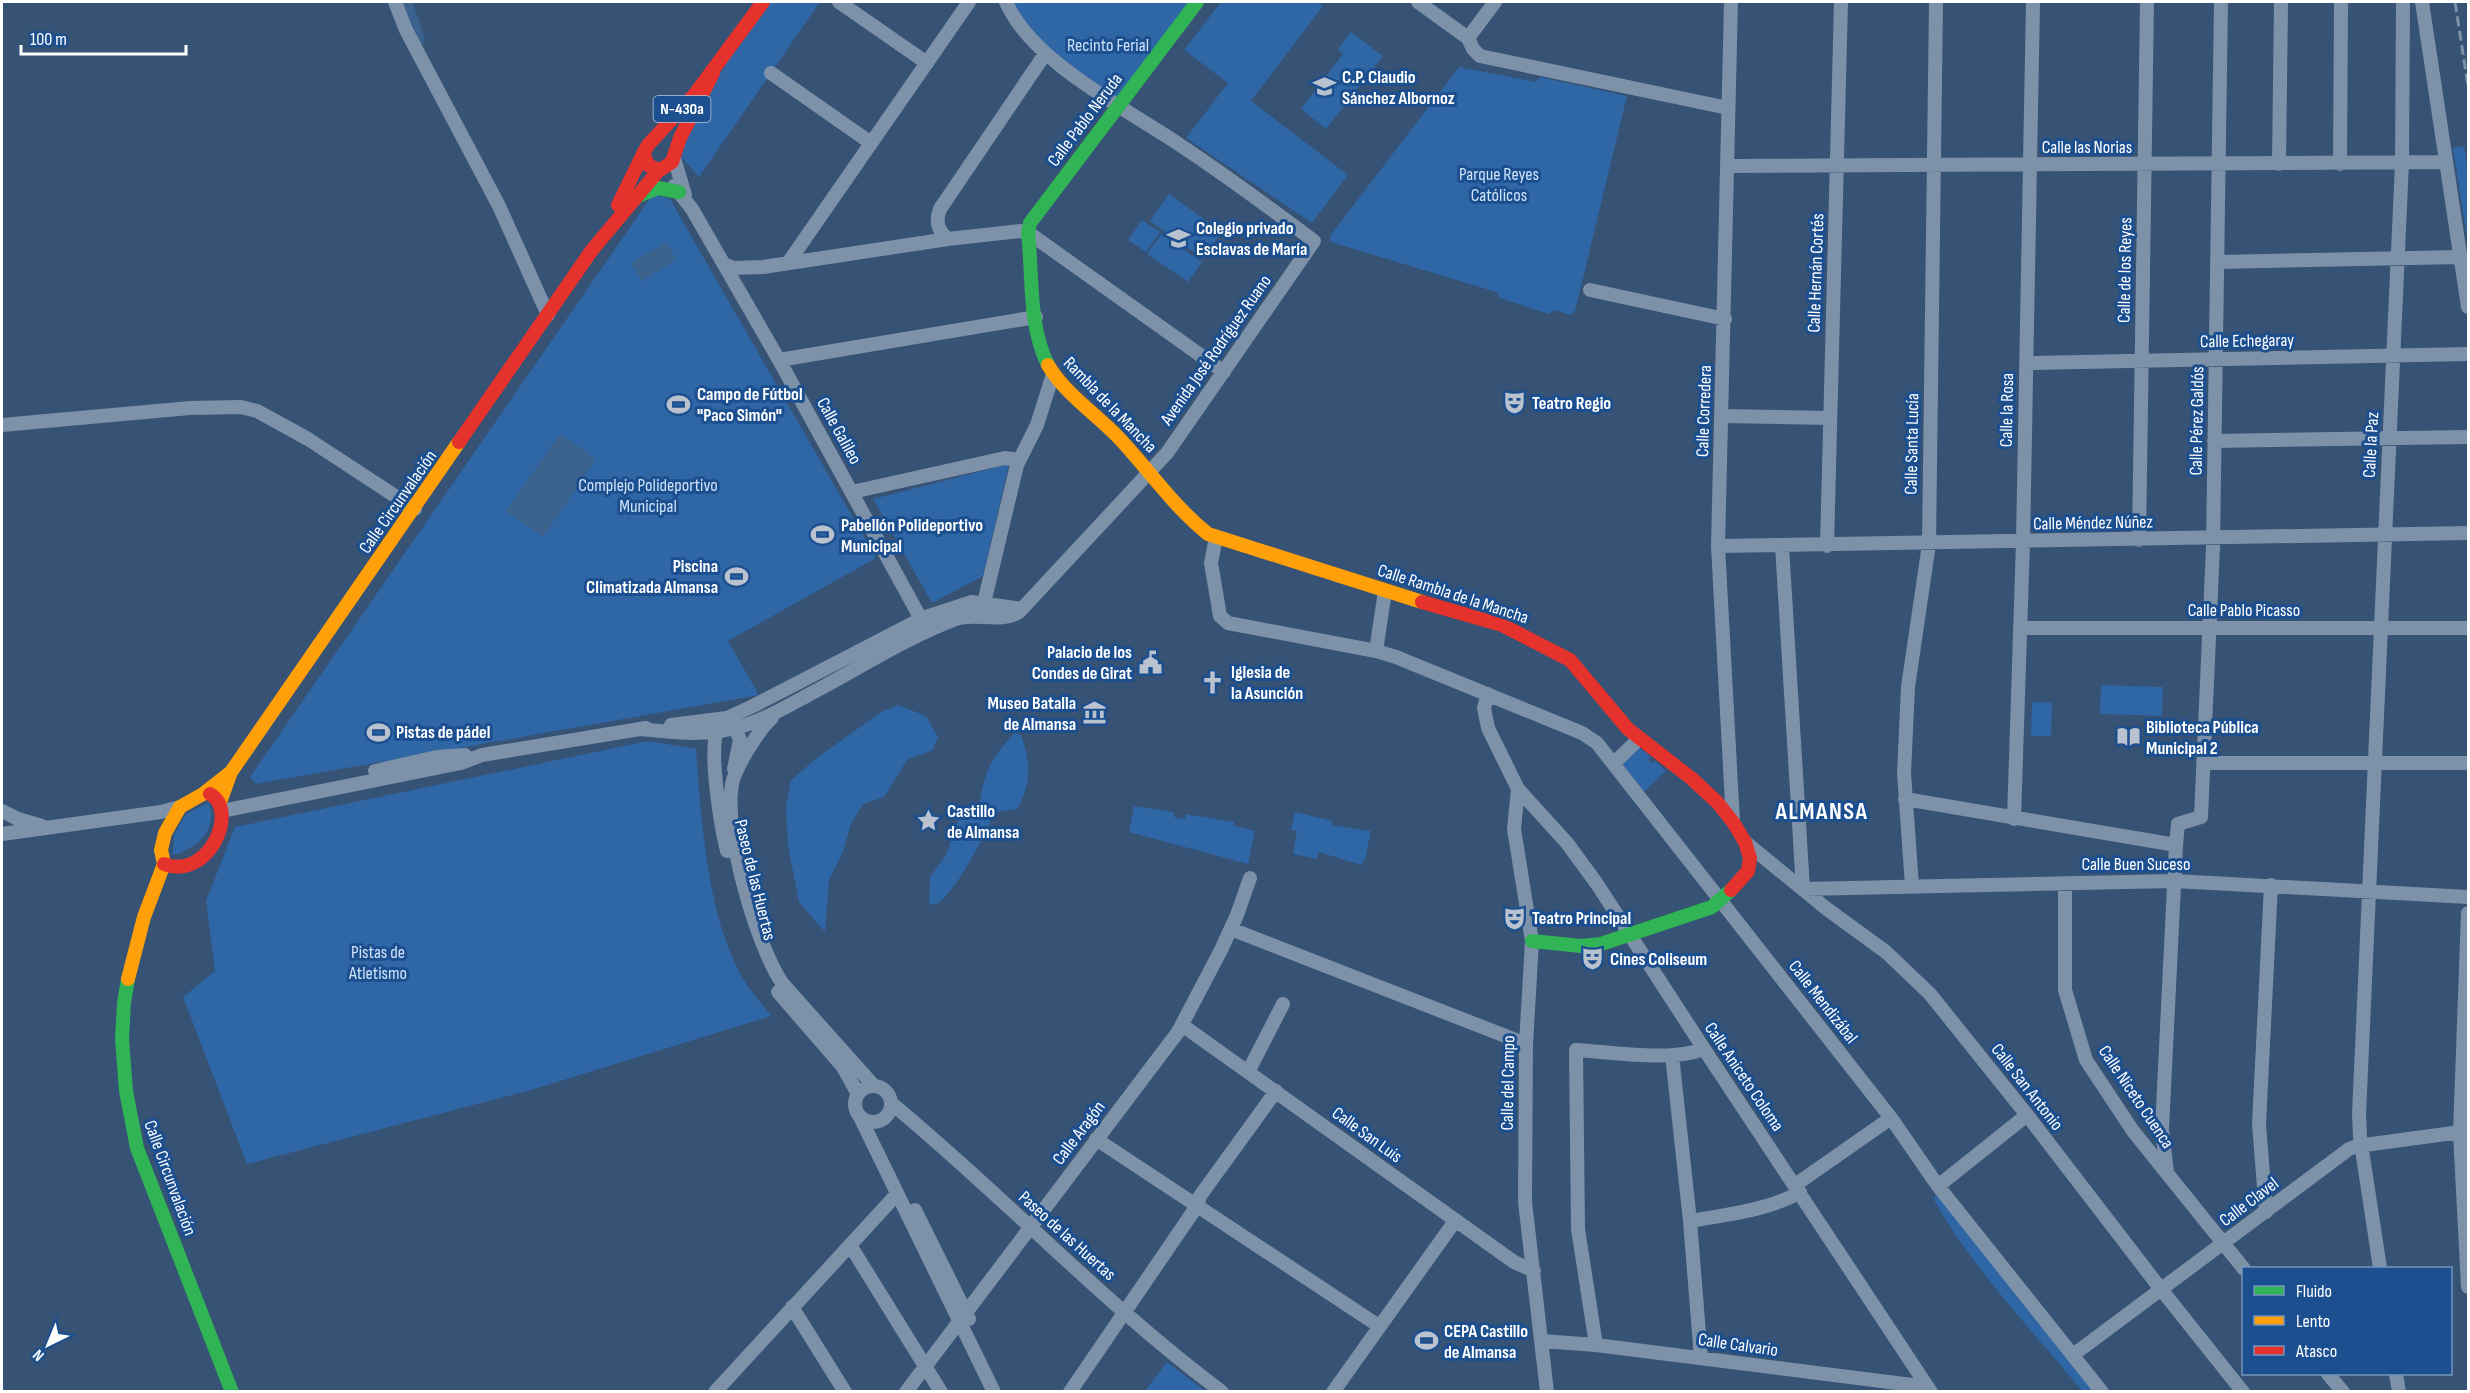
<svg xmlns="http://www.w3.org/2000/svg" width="2470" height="1393" font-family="'Sofia Sans Condensed',sans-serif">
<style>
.green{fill:#2f66a5}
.water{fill:#3b618d}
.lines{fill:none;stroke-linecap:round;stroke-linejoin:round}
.canal{stroke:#3b618d;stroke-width:12}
.street{stroke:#7d92a8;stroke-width:14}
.fast{stroke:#30b455;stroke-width:14}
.slow{stroke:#ff9f0a;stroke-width:14}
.jam{stroke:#e5322d;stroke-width:14}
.rail{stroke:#7e92a7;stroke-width:3;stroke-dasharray:10 4.5;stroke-linecap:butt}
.labels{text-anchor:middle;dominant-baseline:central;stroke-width:6;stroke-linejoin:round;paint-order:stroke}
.shield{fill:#1b4f8f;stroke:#bbcadd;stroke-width:1.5}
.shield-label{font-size:16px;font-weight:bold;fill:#fff}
.park-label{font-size:18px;fill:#cfe3fa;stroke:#1b4f8f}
.poi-label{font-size:18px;font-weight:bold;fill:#fff;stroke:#1b4f8f;text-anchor:start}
.street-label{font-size:18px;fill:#fff;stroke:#1b4f8f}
.district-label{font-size:24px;font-weight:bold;letter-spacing:1.5px;fill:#fff;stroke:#1b4f8f}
</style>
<rect width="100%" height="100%" fill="#365274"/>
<path class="green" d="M763,2H820L699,177L675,150Z
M1006,2H1197L1118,105L1045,54Z
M1221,2H1318L1323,6L1251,101L1348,175L1312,223L1186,138L1228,83L1184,50Z
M1351,32L1383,56L1326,129L1301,109L1343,54L1338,49Z
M1459,67L1536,82L1540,77L1627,96L1575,311L1570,315L1554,310L1548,314L1500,298L1496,292L1331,242L1330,236Z
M2464,146L2468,170V244L2453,148Z
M653,194L670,199L876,558L728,641L759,695L256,784L250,777Z
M1169,194L1222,232L1203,259L1150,221Z
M1142,220L1160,232L1146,252L1128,240Z
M1161,234L1202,262L1188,282L1147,254Z
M1009,464L983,576L932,603L873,499Z
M2101,685L2163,687L2162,716L2100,714Z
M2032,702L2052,703L2051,736H2031Z
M898,705L926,716L938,737L933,750L907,760L884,797L863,804L851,824L843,852L829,880L825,932L799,902L788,846L786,807L791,780L818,757L881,712Z
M1015,733L1021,735C1031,764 1032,782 1017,809L994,813C983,839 960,884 939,903L929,905L930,877L946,855L959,817L967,805L971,809L979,805C986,769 989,760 1015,733Z
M648,741L696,749C701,817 707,914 741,975C749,990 761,1002 771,1016L531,1090L247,1164L183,997L215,971L206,901L235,827Z
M1638,747L1651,757L1649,760L1652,763L1655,761L1666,771L1644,792L1621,762Z
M209,802C219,828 197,849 173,855L174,835L186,814Z
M1134,806L1174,812V817L1185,819L1186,814L1234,822V826L1255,831L1248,864L1129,832Z
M1295,812L1332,821V825L1371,831L1365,860L1361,865L1319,852L1317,859L1293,854L1297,831L1291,830Z
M1938,1186L2102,1391H2082C2032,1330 1973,1269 1934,1200Z
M1167,1362L1205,1391H1145Z"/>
<path class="water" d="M667,242L676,260L641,281L631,263Z
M560,434L596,459L543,537L506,511Z"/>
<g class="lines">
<path class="canal" d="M406,2L419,39"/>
<path class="street" d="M395,2L406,30L499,206L548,315
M839,2L927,63
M1418,2L1468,38
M1731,2L1718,546L1733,822
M2422,2L2468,307
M1468,38L1473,49L1480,56L1728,108
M1468,38L1495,2
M771,73L871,143
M674,158L685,195
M2279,164L2281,2
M2340,164L2341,2
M1728,166L2445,162
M674,186L692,209L779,360L921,619
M948,239C938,231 935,222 940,209L1045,54
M2217,262L2461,257
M788,263L969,2
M725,265L734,268L763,267L948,239L1021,231L1033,236L1224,372
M1590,290L1725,319
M779,360L1036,317
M2026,363L2468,354
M1721,416L1830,418
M2,425L190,408L241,407L257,411L308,439L415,509
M2214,441L2468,437
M852,492L1005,458L1019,460
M1216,537L1211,563L1220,616L1228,623L1376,651L1396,657L1582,733L1597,743L1891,1118L1938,1186L2102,1392
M2139,540L2147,2
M1718,546L2468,533
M1782,546L1803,889
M1827,546L1841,2
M978,610L984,603L1017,465L1037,425L1053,374
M2020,628H2468
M1376,651L1385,591
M1488,694L1484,708L1488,728L1518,789L1567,843L1597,884L1704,1049L1931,1392
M772,718C759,729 738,764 733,780C721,825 756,944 782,983L874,1086
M733,722L740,740L734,769
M671,725L727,718L753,706L923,618L972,602L1022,609
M719,726C707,745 721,827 727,851
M639,729C669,732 701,736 731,729C759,723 784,708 810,694C858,669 905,638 956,619C975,612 1001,624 1019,612L1167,453L1314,241C1270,208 1225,175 1180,145C1125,108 1032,62 1006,2
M1614,763L1639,739
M2204,763H2468
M375,771L437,757L465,755
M1518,789L1514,829L1532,941L1526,1044L1525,1202L1547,1392
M1905,799L2176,845
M2,811L18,819L42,826
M222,811L461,763L482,755L646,728
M2014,819L2023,542L2033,2
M2,834L161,812L180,807
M1745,842L1827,909L1886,952L1930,994L2027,1115L2160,1288L2243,1392
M2065,883V990L2086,1060L2133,1131L2244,1269
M1912,886L1904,773L1908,687L1929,544L1936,2
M1803,889L2174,881L2468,897
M2468,913L2460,1133L2468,1287
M1231,929L1526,1044
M778,992L843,1067L858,1094
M1182,1025L1514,1262L1534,1271
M1672,1055L1690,1221L1701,1358
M1248,1072L1283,1004
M855 1104a18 18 0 1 1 36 0a18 18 0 1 1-36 0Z
M891,1103C1004,1196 1104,1304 1222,1392
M860,1117L994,1392
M1096,1139L1379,1326
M2167,1173L2162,1129L2176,845L2178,824L2201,817L2213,547L2221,2
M1795,1185L1891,1118
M1938,1186L2027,1115
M915,1210L969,1319
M2266,1212L2259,1124L2271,885
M1690,1221C1724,1215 1770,1210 1800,1192
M850,1245L941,1392
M2380,1268L2360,1137L2359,1114L2402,163L2403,2
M792,1307L845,1392
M1542,1341L1596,1345L1928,1387
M1596,1345L1578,1229L1576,1050C1613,1052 1670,1062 1704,1049
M2073,1355L2349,1149L2357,1146L2468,1131
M2328,1374L2343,1392
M2396,1374L2399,1392
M715,1392L897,1194
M906,1392L1178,1032L1221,950L1237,915L1250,878
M1070,1392L1197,1206L1200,1196L1276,1091
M1333,1392L1455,1221"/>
<path class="fast" d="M638,196L658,188L679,192
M1048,365C1028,325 1033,276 1028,233L1030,223L1197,2
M1532,941L1581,946L1601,944L1712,907L1731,890
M128,979L124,1003L122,1039L126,1091L137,1148L232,1392"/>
<path class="slow" d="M1048,365C1065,394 1096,414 1119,438C1149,470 1174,507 1208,534L1422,602
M220,802L231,772L459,442
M128,979L144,917L164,864L161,850L165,833L180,807L203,794L231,772"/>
<path class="jam" d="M713,73L680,138L672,162L660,170L649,166L643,154L648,145L695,94L763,2
M618,205L643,154
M459,442L592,250L659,170
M1422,602L1502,625L1570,660L1628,729L1691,778L1717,802L1733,822L1745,842L1750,858L1748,871L1731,890
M164,864C208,881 240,811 210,794"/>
<path class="rail" d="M2455,2L2468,86
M2468,2V3"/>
</g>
<defs>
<symbol id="university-bare" viewBox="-9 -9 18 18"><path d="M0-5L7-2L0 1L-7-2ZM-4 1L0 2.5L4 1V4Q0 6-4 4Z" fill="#b9c2ce" stroke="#1b4f8f" stroke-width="2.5" paint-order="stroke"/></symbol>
<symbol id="school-bare" viewBox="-9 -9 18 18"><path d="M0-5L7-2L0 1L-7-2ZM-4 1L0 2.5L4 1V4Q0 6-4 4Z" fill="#b9c2ce" stroke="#1b4f8f" stroke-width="2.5" paint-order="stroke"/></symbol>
<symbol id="theatre-bare" viewBox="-9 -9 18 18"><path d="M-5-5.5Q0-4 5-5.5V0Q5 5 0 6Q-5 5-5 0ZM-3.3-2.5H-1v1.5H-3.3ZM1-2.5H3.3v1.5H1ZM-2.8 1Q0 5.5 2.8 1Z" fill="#b9c2ce" stroke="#1b4f8f" stroke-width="2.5" paint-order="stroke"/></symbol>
<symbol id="stadium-bare" viewBox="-9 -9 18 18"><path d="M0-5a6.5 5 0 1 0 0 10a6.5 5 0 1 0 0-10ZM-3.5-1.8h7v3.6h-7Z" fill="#b9c2ce" stroke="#1b4f8f" stroke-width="2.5" paint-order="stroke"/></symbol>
<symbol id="civic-bare" viewBox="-9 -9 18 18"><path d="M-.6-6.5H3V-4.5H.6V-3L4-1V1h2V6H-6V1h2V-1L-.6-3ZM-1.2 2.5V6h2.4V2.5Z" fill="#b9c2ce" stroke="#1b4f8f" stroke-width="2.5" paint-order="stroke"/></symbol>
<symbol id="church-bare" viewBox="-9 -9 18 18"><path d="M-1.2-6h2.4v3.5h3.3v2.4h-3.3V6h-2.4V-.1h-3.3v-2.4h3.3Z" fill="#b9c2ce" stroke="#1b4f8f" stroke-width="2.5" paint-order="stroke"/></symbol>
<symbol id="museum-bare" viewBox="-9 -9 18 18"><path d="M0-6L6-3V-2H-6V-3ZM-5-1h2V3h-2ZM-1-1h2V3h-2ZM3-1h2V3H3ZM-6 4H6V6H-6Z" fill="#b9c2ce" stroke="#1b4f8f" stroke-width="2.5" paint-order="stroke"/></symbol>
<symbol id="library-bare" viewBox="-9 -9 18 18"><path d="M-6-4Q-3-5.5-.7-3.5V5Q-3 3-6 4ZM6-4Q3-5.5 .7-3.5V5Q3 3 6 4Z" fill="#b9c2ce" stroke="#1b4f8f" stroke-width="2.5" paint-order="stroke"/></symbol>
<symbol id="sight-bare" viewBox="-9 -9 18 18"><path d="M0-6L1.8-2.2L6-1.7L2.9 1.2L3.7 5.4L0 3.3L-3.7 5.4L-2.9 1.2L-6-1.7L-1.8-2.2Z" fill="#b9c2ce" stroke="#1b4f8f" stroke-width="2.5" paint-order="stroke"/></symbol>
</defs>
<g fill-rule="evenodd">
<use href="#university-bare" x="1308" y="70" width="33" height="33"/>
<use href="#school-bare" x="1162" y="222" width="33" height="33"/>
<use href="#theatre-bare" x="1498" y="386" width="33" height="33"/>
<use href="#stadium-bare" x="662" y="388" width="33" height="33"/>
<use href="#stadium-bare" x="806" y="518" width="33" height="33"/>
<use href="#stadium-bare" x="720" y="560" width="33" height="33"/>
<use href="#civic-bare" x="1134" y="646" width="33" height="33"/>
<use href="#church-bare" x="1196" y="666" width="33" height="33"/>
<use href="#museum-bare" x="1078" y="696" width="33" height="33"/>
<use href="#stadium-bare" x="362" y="716" width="33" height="33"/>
<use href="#library-bare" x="2112" y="720" width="33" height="33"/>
<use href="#sight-bare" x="912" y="804" width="33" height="33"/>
<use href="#theatre-bare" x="1498" y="902" width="33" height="33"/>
<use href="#theatre-bare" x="1576" y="942" width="33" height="33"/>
<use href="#stadium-bare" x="1410" y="1324" width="33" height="33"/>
</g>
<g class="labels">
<rect class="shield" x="653.5" y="96" width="57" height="26" rx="4.5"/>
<g class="shield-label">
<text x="682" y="109">N-430a</text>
</g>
<g class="park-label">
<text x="1108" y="45">Recinto Ferial</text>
<text x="1499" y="174">Parque Reyes<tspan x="1499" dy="21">Católicos</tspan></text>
<text x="648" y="485">Complejo Polideportivo<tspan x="648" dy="21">Municipal</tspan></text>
<text x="378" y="952">Pistas de<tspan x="378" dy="21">Atletismo</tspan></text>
</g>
<g class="poi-label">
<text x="1342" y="77">C.P. Claudio<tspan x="1342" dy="21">Sánchez Albornoz</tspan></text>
<text x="1196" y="228">Colegio privado<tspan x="1196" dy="21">Esclavas de María</tspan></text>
<text x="697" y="394">Campo de Fútbol<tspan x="697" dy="21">"Paco Simón"</tspan></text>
<text x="1532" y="403">Teatro Regio</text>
<text x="841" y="525">Pabellón Polideportivo<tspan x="841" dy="21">Municipal</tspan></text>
<text x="718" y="566" text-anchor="end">Piscina<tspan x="718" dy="21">Climatizada Almansa</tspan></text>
<text x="1132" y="652" text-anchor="end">Palacio de los<tspan x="1132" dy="21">Condes de Girat</tspan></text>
<text x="1231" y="672">Iglesia de<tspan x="1231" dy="21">la Asunción</tspan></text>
<text x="1076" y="703" text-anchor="end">Museo Batalla<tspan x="1076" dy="21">de Almansa</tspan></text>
<text x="2146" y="727">Biblioteca Pública<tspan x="2146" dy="21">Municipal 2</tspan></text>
<text x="396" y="732">Pistas de pádel</text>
<text x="947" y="811">Castillo<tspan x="947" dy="21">de Almansa</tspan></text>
<text x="1532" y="918">Teatro Principal</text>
<text x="1610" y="959">Cines Coliseum</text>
<text x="1444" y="1331">CEPA Castillo<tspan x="1444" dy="21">de Almansa</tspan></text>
</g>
<g class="street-label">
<text transform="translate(1085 120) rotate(-53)">Calle Pablo Neruda</text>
<text x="2087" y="147">Calle las Norias</text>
<text transform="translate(2125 270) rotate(-89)">Calle de los Reyes</text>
<text transform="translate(1816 273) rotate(-88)">Calle Hernán Cortés</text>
<text transform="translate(2247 341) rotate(-1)">Calle Echegaray</text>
<text transform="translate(1216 350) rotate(-55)">Avenida José Rodríguez Ruano</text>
<text transform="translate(1110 405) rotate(46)">Rambla de la Mancha</text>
<text transform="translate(2007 410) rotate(-89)">Calle la Rosa</text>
<text transform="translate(1704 411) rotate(-88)">Calle Corredera</text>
<text transform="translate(2197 421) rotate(-89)">Calle Pérez Galdós</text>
<text transform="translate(839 431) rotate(61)">Calle Galileo</text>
<text transform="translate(1912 444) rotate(-89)">Calle Santa Lucía</text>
<text transform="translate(2371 445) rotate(-87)">Calle la Paz</text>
<text transform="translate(398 502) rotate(-55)">Calle Circunvalación</text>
<text transform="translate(2093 523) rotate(-1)">Calle Méndez Núñez</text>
<text transform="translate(1453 594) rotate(18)">Calle Rambla de la Mancha</text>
<text x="2244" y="610">Calle Pablo Picasso</text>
<text x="2136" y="864">Calle Buen Suceso</text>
<text transform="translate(755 880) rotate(76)">Paseo de las Huertas</text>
<text transform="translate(1823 1002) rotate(52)">Calle Mendizábal</text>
<text transform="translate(1744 1077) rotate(56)">Calle Aniceto Coloma</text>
<text transform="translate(1508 1083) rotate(-89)">Calle del Campo</text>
<text transform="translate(2027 1087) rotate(52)">Calle San Antonio</text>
<text transform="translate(2136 1097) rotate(56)">Calle Niceto Cuenca</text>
<text transform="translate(1079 1133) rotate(-53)">Calle Aragón</text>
<text transform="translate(1367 1135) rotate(36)">Calle San Luis</text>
<text transform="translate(170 1178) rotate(70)">Calle Circunvalación</text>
<text transform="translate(2249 1202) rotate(-37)">Calle Clavel</text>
<text transform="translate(1067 1236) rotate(42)">Paseo de las Huertas</text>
<text transform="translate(1738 1345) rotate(8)">Calle Calvario</text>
</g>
<g class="district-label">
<text x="1822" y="811">ALMANSA</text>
</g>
</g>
<rect width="2470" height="1393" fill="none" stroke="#ffffff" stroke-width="6"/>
<rect x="2242" y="1267" width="210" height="108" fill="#1b4f8f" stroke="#7695bc" stroke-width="1.5"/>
<rect x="2254" y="1286" width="30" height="9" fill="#30b455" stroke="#7695bc" stroke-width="1.5"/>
<text x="2296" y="1297" font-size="18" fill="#ffffff">Fluido</text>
<rect x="2254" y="1316" width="30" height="9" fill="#ff9f0a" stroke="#7695bc" stroke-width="1.5"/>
<text x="2296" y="1327" font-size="18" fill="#ffffff">Lento</text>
<rect x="2254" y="1346" width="30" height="9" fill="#e5322d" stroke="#7695bc" stroke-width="1.5"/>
<text x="2296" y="1357" font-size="18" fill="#ffffff">Atasco</text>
<g transform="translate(48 1345) rotate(223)" stroke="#1b4f8f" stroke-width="4.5" paint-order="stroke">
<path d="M0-4.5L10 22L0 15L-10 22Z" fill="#ffffff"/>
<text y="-9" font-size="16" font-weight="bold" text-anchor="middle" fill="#ffffff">N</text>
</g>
<path d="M21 45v9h165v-9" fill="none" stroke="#ffffff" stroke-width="3"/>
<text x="30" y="45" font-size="18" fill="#ffffff" stroke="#1b4f8f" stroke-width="4.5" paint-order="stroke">100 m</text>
</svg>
